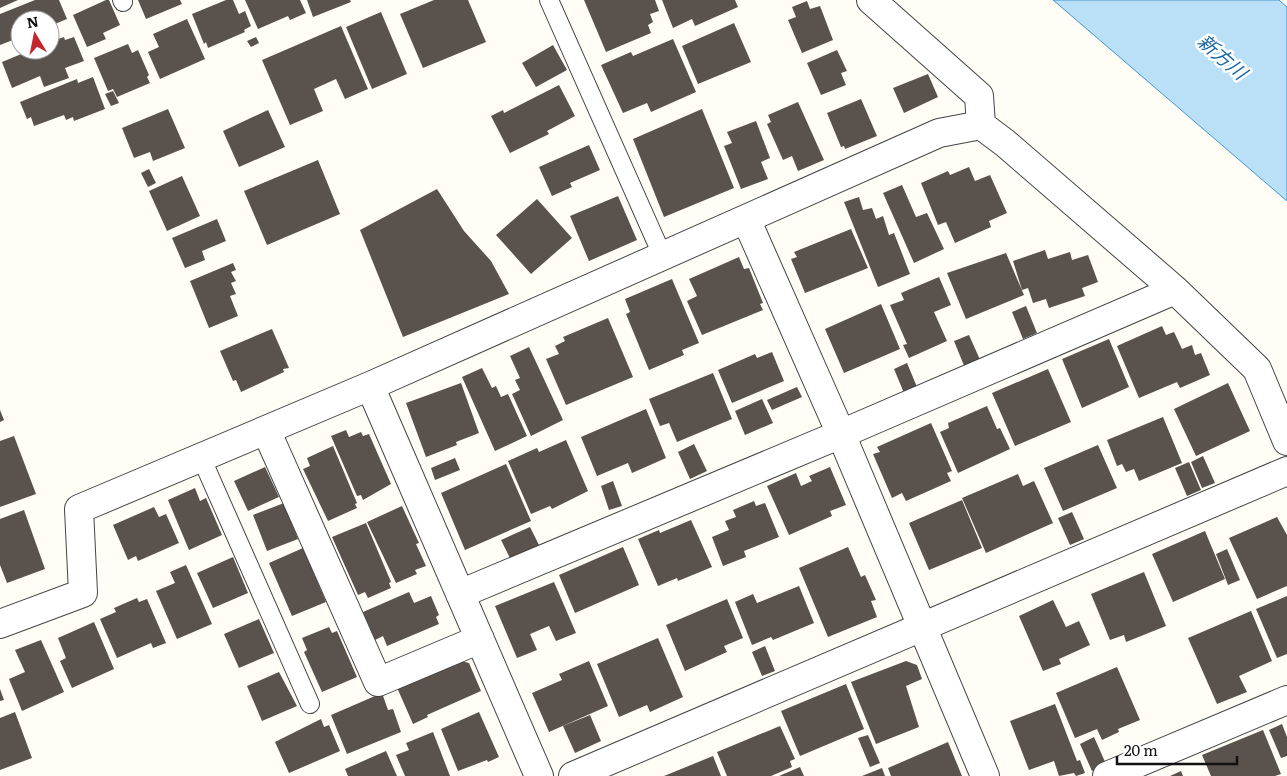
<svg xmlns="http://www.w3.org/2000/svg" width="1287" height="776" font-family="Literata,'Noto Sans JP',serif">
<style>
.water{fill:#b9e0f7;stroke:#3f96cf}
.building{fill:#5a524d}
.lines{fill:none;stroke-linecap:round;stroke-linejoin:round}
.service-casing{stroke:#444;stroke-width:20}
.minor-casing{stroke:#444;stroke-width:30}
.service{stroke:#fff;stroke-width:18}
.minor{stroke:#fff;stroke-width:28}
.labels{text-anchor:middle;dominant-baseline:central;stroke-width:5;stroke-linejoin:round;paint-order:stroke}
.water-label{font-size:19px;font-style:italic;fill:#1768a6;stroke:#fff}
</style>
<rect width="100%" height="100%" fill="#fffdf5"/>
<path class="water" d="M1053,0H1279L1287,7V201Z"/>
<path class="building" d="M0,0H18L0,8Z
M35,0H59L67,19L50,26V20H20V43L18,38L0,45V14Z
M106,0H109L120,25L103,33L106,39L87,47L73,15Z
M138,0H180L182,4L146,19Z
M226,0H233L239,14L245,11L251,26L244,30L245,32L208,48L206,42L204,44L192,14Z
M245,0H300L306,13L290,20L288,16L258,29Z
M307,0H350L351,2L313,17Z
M434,0H468L486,42L423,68L400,14Z
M584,0H655L659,11L650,14L653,22L648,25L651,33L606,52Z
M662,0H735L738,7L695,26L692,19L673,28Z
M807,1L810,9L820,6L833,40L802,53L788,20L796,17L792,7Z
M381,12L407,74L372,89L346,27Z
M187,19L205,59L160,79L148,52L159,47L153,34Z
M734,23L751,62L698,84L682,46Z
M341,26L368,89L345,99L336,79L314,89L323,111L290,125L262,60Z
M64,37L65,40L74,37L84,61L65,68L69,78L44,87L40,76L12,88L2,62L31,50H50V42Z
M256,37L259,43L251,47L247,41Z
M673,39L696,92L651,112L647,103L623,113L601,65L631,52L633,56Z
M128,44L132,53L138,50L149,75L147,77L150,83L117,97L113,89L108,91L94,58Z
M553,45L567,70L536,87L522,63Z
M837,50L847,71L841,73L846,85L821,95L807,63Z
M928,74L938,97L904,113L893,88Z
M93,77L105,109L74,121L73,117L66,120L64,115L34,126L31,117L27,119L20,102L77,79L78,83Z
M559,85L575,116L547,131L549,134L510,153L491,116L503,110L504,113Z
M113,91L119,103L111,106L105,94Z
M861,99L877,136L845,149L844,146L841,147L827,113Z
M798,102L824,160L798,171L792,156L783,160L767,124L771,122L768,115Z
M168,109L185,148L153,161L150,152L134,158L122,128Z
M702,109L734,188L664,217L633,139Z
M268,110L285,147L239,167L223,131Z
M756,121L770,158L761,162L768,179L741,189L724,146L732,143L727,132Z
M589,145L600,170L570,183L572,187L552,196L539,167Z
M318,160L340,214L267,245L244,191Z
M969,167L975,181L990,175L1007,213L989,221L991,227L955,243L946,222L938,225L921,183L948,171L950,175Z
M149,169L156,183L148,187L141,173Z
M182,176L200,216L167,231L149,191Z
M902,185L916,217L927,213L944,249L914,263L883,193Z
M437,189L464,231L491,261L509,294L403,337L360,230Z
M618,196L637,240L589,261L570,216Z
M859,197L863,210L872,208L876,219L883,216L889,235L894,233L910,274L878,287L844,202Z
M537,199L572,238L531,274L496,235Z
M217,219L226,241L202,251L205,260L185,268L172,238Z
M851,229L868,268L805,293L791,259L797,257L794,252Z
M1045,250L1048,259L1070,252L1072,260L1088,255L1098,282L1082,288L1085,296L1049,308L1046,299L1033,303L1028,288L1022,290L1013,261Z
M1006,253L1024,295L966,319L947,273Z
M739,257L744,269L749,268L763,303L760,304L763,310L702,335L687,301L697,296L689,279Z
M233,263L236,270L231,272L236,281L231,283L236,294L230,296L238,316L209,328L190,281Z
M939,277L951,305L934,312L947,341L909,358L903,345L907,344L890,305L904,300L901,293Z
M672,279L699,343L682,350L684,355L649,370L626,314L630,312L625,299Z
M881,304L900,349L844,373L825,329Z
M1026,306L1037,333L1023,339L1012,312Z
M608,318L633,377L566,405L546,359L559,354L555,346L565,341L563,337Z
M1162,326L1166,335L1174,332L1182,349L1192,345L1195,355L1201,353L1210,375L1180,388L1177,382L1139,398L1117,346Z
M272,329L289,368L283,369L284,372L241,392L236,380L233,381L220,351Z
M969,335L981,362L965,368L954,341Z
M1109,339L1129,387L1082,408L1062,359Z
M529,347L563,420L531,436L512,394L520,390L515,380L520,378L510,356Z
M772,352L784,381L732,403L718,370L755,354L757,358Z
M907,363L917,387L904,393L894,369Z
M482,368L492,388L496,386L501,397L508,394L527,436L495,451L462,377Z
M1048,369L1071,422L1015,446L992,393Z
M713,373L732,419L677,442L669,423L660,426L649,399Z
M461,383L479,433L456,442L457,445L426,457L406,403Z
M1228,383L1250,431L1196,456L1174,409Z
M797,387L802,397L772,410L767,400Z
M762,399L773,423L745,435L735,411Z
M987,406L997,429L1000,428L1010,449L958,473L940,432L949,428L948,423Z
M646,409L666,458L632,473L628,463L597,476L581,437Z
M0,410L4,420L0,422Z
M1163,417L1182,463L1139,481L1134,469L1126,472L1122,464L1117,466L1107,440Z
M931,423L952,471L947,473L951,481L906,501L902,493L892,498L873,454L880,452L877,447Z
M346,430L349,437L361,432L363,436L369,434L391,484L363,500L361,495L357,496L331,436Z
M14,436L36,494L0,507V441Z
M566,440L588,491L552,509L550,506L531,514L508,461L537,448L539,452Z
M694,444L707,471L690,479L678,452Z
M1098,445L1117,488L1063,511L1044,468Z
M333,446L357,503L355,504L357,508L328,521L303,469L310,466L307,458Z
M1203,456L1215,483L1202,488L1191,462Z
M455,458L460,470L435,480L431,468Z
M1189,462L1201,490L1187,496L1175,468Z
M506,464L531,521L465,550L441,493Z
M265,467L279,497L248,511L234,481Z
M830,467L846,505L830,511L832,516L789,535L767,486L796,473L801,486L812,481L809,476Z
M1018,474L1023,486L1034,481L1053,523L986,553L962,498Z
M613,481L622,506L609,510L601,486Z
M195,488L200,501L206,498L222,535L189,550L168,500Z
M962,500L982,548L929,570L909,523Z
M754,501L756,506L765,503L779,537L744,551L746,557L723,566L712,537L729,530L725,521L736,517L733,510Z
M284,503L298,539L267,551L253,515Z
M402,506L419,543L416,544L426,566L415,570L417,574L396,583L367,522Z
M154,507L159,517L166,514L179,543L138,561L136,556L128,560L113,525Z
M24,510L45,569L7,583L0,565V519Z
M1072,512L1084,539L1070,545L1058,518Z
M1277,517L1287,535V586L1257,599L1229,538Z
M691,520L712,567L678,581L677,578L658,586L638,539L659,530L660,533Z
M366,523L391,582L389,583L391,588L368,598L365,592L358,595L332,537Z
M530,527L540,547L511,560L501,540Z
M1205,531L1225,579L1173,602L1152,554Z
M623,547L639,585L575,613L559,575Z
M848,547L861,577L865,575L876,600L871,601L877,617L828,637L799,568Z
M303,548L326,602L292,616L269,563Z
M1227,549L1240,580L1228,585L1216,554Z
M233,557L248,593L213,608L197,573Z
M186,565L212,624L177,639L156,591L175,583L170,572Z
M1144,572L1166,626L1126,642L1124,635L1110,640L1091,594Z
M554,582L576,633L556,641L549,626L530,634L537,650L517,658L495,606Z
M799,586L814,623L773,640L771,637L752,645L735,602L753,594L757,603Z
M409,592L414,603L431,596L439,615L436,617L439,624L387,646L383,636L375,640L363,612Z
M1287,596V654L1277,658L1256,609Z
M137,598L139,602L147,599L166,643L153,648L151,643L117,658L100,619L116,612L114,608Z
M727,599L743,638L724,646L727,652L685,671L666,625Z
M1053,600L1066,627L1079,621L1090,645L1059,659L1061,664L1043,671L1019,616Z
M1251,611L1272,661L1239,676L1247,692L1217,704L1188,638Z
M259,619L274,653L239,668L224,634Z
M94,622L114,669L72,688L60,661L66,658L58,638Z
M329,627L332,633L337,631L357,677L322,692L304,652L307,650L302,638Z
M658,638L683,697L650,712L647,705L619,717L597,664Z
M41,640L64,692L22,711L9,679L25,672L15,650Z
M765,646L775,671L762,676L752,652Z
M457,660L469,663L481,691L427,715L428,717L413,724L395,683Z
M589,661L608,706L549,732L532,693L562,680L559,674Z
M906,661L917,665L922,679L906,686L919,727L876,744L851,682Z
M1117,667L1140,720L1118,729L1119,732L1102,740L1097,729L1075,738L1056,693Z
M279,672L297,706L262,721L247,686Z
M846,684L864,729L800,756L781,711Z
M0,689L4,700L0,701Z
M382,693L388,710L393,709L401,732L347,754L331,715Z
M1055,704L1077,761L1080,760L1085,773L1076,776L1074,773L1059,776L1054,761L1029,770L1010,721Z
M15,712L32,758L0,770V718Z
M479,712L499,757L488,762L487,760L458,771L441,729Z
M590,715L601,741L575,753L563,726Z
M321,719L324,727L329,725L340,751L289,773L275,742Z
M1282,724L1287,737V756L1281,758L1269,730Z
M780,726L795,759L790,761L792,767L771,776H727L717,752Z
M1263,730L1281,774L1275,776H1211L1202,755Z
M433,732L450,776H405L396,755L409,750L406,743Z
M868,735L880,763L870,767L858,738Z
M1094,737L1106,764L1092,771L1080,744Z
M948,742L962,776H891L888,768Z
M386,751L397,776H348L345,769Z
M713,756L721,776H664Z
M800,767L804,776H779Z
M882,768L885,776H862Z
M1181,771L1183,776H1170Z"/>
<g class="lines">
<defs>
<path id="service" d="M122,0L123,2
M549,0L663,257
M201,457L310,704"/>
<path id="minor" d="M871,0L979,96L981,125
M746,219L841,434L985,776
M370,386L539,776
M266,430L378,682L480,639
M460,594L841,434L1175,290
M0,624L83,593L79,509L370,386L939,133L981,125L1005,143L1175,290L1257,369L1287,441
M573,776L1287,471
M1107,776L1287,700"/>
</defs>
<use href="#service" class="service-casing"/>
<use href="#minor" class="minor-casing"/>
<use href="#service" class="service"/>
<use href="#minor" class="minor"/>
</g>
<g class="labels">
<g class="water-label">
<text transform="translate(1223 56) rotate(41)">新方川</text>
</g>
</g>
<g transform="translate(35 35) rotate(350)"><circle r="24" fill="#ffffff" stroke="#a0a0a0"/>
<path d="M0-4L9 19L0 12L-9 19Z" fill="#c4262e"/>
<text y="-8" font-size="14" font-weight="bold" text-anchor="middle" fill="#111111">N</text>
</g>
<path d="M1117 756v8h120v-8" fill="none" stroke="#111111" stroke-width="2.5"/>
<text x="1124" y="756" font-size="15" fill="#111111" stroke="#ffffff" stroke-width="4" paint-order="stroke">20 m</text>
</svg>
